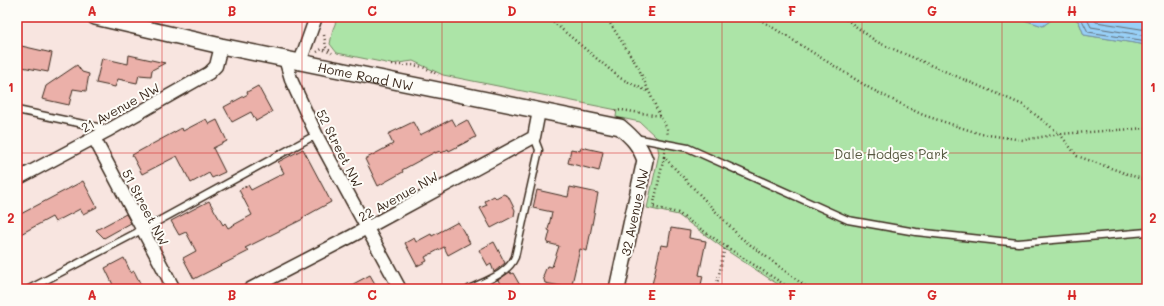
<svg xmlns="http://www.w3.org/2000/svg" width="1164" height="306" font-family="Mali,sans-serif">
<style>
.green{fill:#ace4a7;stroke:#748762}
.water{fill:#98d0f7;stroke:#738ea0}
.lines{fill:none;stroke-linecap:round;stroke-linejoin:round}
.shore{stroke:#606c75;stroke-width:1}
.building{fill:#ebb0a9;stroke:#3b2a1e}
.service-casing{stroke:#3b2a1e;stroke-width:9}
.minor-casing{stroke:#3b2a1e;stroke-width:15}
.tertiary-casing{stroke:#3b2a1e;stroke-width:18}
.path{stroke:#3b2a1e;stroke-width:2.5;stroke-dasharray:1 3;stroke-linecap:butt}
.service{stroke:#fdfcf7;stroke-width:6}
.minor{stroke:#fdfcf7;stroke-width:12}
.tertiary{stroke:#fdfcf7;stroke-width:15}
.grid{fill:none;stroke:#d62828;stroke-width:1;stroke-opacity:0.55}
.labels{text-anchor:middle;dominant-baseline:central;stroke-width:4;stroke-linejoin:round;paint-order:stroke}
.street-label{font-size:13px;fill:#3b2a1e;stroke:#fdfcf7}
.park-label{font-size:13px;fill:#575840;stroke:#fdfcf7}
.neatline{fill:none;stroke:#d62828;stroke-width:1.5}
.grid-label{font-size:13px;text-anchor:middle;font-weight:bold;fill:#d62828}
</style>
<rect width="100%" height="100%" fill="#f8e5e0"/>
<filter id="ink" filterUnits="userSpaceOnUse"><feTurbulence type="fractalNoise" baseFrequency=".025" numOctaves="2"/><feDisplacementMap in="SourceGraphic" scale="8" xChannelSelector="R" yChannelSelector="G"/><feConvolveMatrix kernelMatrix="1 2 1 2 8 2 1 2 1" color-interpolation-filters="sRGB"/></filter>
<g filter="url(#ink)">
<path class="green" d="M338,17H1015L1043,26L1055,17H1073L1079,22L1084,35L1147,45V289H785L726,250L678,215L647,208L659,154L656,137L640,122L616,117L617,110L443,75L413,61L391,64L337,53L330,44L333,29Z"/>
<path class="water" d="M1015,17H1055L1043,26Z
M1073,17H1147V45L1084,35L1079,22Z"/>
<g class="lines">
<path class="shore" d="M1079,17L1082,20L1088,32L1147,41
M1086,17L1091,27L1147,36
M1093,17L1096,22L1147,30"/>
</g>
<path class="building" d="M17,45L52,53L48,72L17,66Z
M129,55L165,63L152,70L151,76L139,75L137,83L118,79L115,87L96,83L102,58L128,64Z
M77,65L82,72L89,74L86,91L73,89L69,105L42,99L46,86Z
M258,86L272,112L256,121L251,112L232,122L224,107L248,94L247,92Z
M206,119L209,124L217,120L227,141L213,148L225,172L212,178L209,173L191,183L177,156L142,174L132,155L182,128L183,131Z
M452,119L456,126L467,120L476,137L449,151L448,149L442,153L440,151L435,153V152L402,170L403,172L378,186L365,159L393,144L388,134L413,122L420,135Z
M581,147L603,152L599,171L568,163L571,149L580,151Z
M303,149L331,202L302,218L303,219L245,248L249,251L194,279L183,258L196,251L186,232L179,235L171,221L209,201L223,225L225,223L228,228L252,215L239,190L248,185L251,190L284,173L278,162Z
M83,181L97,207L83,214L80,209L55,222L52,217L17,236V216Z
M570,187L598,193L587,251L580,249L571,288L545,283L543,276L547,266L552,267L559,246L547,243L550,231L548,230L552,212L533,208L537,190L568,197Z
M503,194L508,196L515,210L514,216L491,228L480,208L487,205L485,201L494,196L496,198Z
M126,214L131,223L104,238L96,230Z
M458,222L470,243L448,255L444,247L425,257L427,261L417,266L405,243L414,238L416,242L431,234L432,236Z
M671,228L690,231L689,238L706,241L699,275L703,276L700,289H651L661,245L668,246Z
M494,242L505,263L494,272L491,264L488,266L479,250Z
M124,258L131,273L134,271L143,289H115L105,268Z
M510,272L511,274L513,273L522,289H503L498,280Z
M370,275L378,289H344Z"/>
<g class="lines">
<defs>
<path id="service" d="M17,110L107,129
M635,138L688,148L848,220L916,232L1018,243L1147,232
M29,289L153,224L310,138H318
M469,289C485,281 508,274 515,257L539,150L534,137"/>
<path id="minor" d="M285,59L292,82L318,138L400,289
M300,62L316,17
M94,138L174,289
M17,179L107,131L209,73L216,66L221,46
M250,289L352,236L534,137L539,111"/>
<g id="tertiary">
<path id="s1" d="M95,17L221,46L620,127C633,138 639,144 645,160L617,289"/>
</g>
</defs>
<use href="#service" class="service-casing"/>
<use href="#minor" class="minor-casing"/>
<use href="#tertiary" class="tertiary-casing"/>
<path class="path" d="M547,17L620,78L649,92
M606,17L638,67L660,116
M756,17L871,89L923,115L981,134L1023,140L1060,134L1147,128
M843,17L877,42L1023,105L1060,134L1077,156L1147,181
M324,35L326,47L332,53
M317,52L322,49L331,53
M392,65C413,65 419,63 438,75
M615,111L622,110L660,116L667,128L668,136
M665,152L664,157L740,237L809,289
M664,157L653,207L678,213L725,246L791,289
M716,289L725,246"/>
<use href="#service" class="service"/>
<use href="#minor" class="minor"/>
<use href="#tertiary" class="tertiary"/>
</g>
</g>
<path class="grid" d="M162,17V289M302,17V289M442,17V289M582,17V289M722,17V289M862,17V289M1002,17V289M17,153H1147"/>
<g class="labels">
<g class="street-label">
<text stroke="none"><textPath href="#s1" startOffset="277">Home Road NW</textPath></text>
<text transform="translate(120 107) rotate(-29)">21 Avenue NW</text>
<text transform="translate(340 148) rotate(63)">52 Street NW</text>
<text transform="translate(398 196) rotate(-29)">22 Avenue NW</text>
<text transform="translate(146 207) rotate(62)">51 Street NW</text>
<text transform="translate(634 212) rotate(-78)">32 Avenue NW</text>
</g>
<g class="park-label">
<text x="891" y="153">Dale Hodges Park</text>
</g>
</g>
<rect width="1164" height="306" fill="none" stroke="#fdfcf7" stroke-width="44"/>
<rect x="22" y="22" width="1120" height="262" class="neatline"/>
<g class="grid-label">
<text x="92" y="16">A</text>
<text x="232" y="16">B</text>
<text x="372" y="16">C</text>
<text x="512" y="16">D</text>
<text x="652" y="16">E</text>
<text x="792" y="16">F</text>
<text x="932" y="16">G</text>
<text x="1072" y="16">H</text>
<text x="11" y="92">1</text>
<text x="1153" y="92">1</text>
<text x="11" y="223">2</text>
<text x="1153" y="223">2</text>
<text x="92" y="300">A</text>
<text x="232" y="300">B</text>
<text x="372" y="300">C</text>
<text x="512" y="300">D</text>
<text x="652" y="300">E</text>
<text x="792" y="300">F</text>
<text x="932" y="300">G</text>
<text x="1072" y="300">H</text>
</g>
</svg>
